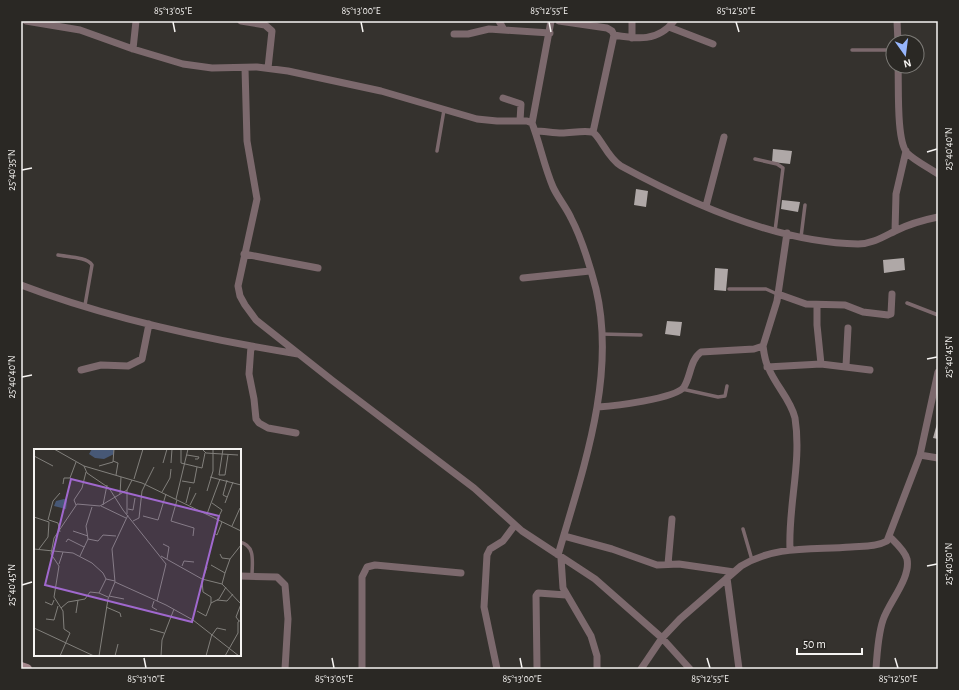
<svg xmlns="http://www.w3.org/2000/svg" width="959" height="690" font-family="'Alegreya Sans',sans-serif">
<style>
.building{fill:#afa8a7}
.lines{fill:none;stroke-linecap:round;stroke-linejoin:round}
.service{stroke:#7c696d;stroke-width:3.5}
.minor{stroke:#7c696d;stroke-width:7}
.secondary{stroke:#a5888d;stroke-width:10}
.ticks{fill:none;stroke:#f6f4f2;stroke-width:1.5}
.inset-road{fill:none;stroke:#82807c;stroke-width:1}
.view{fill:#a068ce;fill-opacity:0.15;stroke:#a068ce;stroke-width:2}
.inset-edge{fill:none;stroke:#f6f4f2;stroke-width:2}
.neatline{fill:none;stroke:#f6f4f2;stroke-width:1.5}
.ticks-label{font-size:10px;text-anchor:middle;fill:#f6f4f2}
</style>
<rect width="100%" height="100%" fill="#35322e"/>
<path class="building" d="M773,149L792,151L790,164L772,162Z
M636,189L648,191L646,207L634,205Z
M782,200L800,202L798,212L781,209Z
M904,258L905,270L884,273L883,260Z
M715,268L728,269L726,291L714,290Z
M667,321L682,322L680,336L665,334Z
M938,420V439L933,438Z"/>
<g class="lines">
<path class="service" d="M852,50H893
M437,151L444,110
M755,159L777,164L783,168L775,231
M801,237L805,205
M58,255C68,257 87,257 92,265L85,305
M729,289H766L777,294
M907,303L938,315
M601,334L641,335
M682,389L718,397L725,396L727,386
M743,529L752,560
M240,542C256,546 252,562 252,576"/>
<path class="minor" d="M26,21L80,30L133,49L183,64L212,68L257,67L288,71L381,91L477,119L497,121H527L532,123C540,144 544,166 553,187C558,198 566,207 571,218C582,239 590,266 596,289C617,377 582,472 558,555
M241,21L265,25L272,31L268,68
M499,21L504,30
M559,21L607,28L612,31L614,35L593,132
M897,21L898,42
M669,27L713,44
M454,34H468L489,29L550,33
M614,35C637,39 658,42 674,21
M632,38V21
M133,49L136,21
M898,66C899,84 896,140 907,153C915,161 928,167 938,174
M245,68L247,141L257,199L238,286L240,296L245,305L256,320L333,381L474,488L522,531L595,579L662,638L690,669
M503,98L521,104L520,121
M532,123L551,21
M535,131C544,131 553,133 562,133C571,133 583,130 592,132C599,134 608,159 621,166C689,203 780,243 858,244C872,244 883,237 895,231C909,224 923,220 938,217
M706,206L724,137
M895,231L896,194L906,151
M244,254L318,268
M523,278L590,271
M21,285C110,319 204,339 298,354
M778,294L806,304L845,305L863,312L888,315L891,314L892,294
M817,305V325L821,364
M251,346L249,374L254,399L256,419L259,423L268,428L296,433
M763,346C764,354 765,362 769,369C776,386 791,400 795,418C802,462 788,506 790,549
M846,366L848,328
M767,367L821,364L870,370
M81,370L101,365L128,366L142,359L149,324
M598,407C613,406 675,399 684,387C691,376 690,360 701,352L754,349L763,346L777,301L787,233
M920,455L938,458
M564,536L612,549L657,565L679,564L734,572
M561,558L563,588L591,636L597,656V669
M668,564L672,519
M240,576L277,577L285,585L288,619L285,669
M727,578L739,669
M537,667L536,596L538,593L566,595
M362,669V577L367,567L375,565L461,573
M497,669L484,607L487,555L490,549L503,541L515,525
M641,669L662,638L680,619L741,566C776,545 811,550 851,547C863,546 876,547 887,541L920,455L938,372
M876,669C877,653 878,635 883,620C889,602 911,578 907,559C905,551 896,543 890,537"/>
<path class="secondary" d="M21,667L27,669"/>
</g>
<path class="ticks" d="M173,22L175,32M361,22L363,32M549,22L551,32M736,22L739,32M927,152L937,149M22,170L32,168M927,359L937,357M22,377L32,375M927,566L937,564M22,585L32,582M144,658L146,668M332,658L334,668M520,658L522,668M707,658L710,668M895,658L898,668"/>
<g transform="translate(34 449)">
<rect width="207" height="207" fill="#35322e"/>
<path d="M58,0H80V5L70,10L61,9L55,5ZM30,50L33,51L32,60L20,57L22,52Z" fill="#475876"/>
<path class="inset-road" d="M20,0L50,17L108,34L207,82M147,0V14L168,19L171,4M168,0L172,4L204,6M189,0L185,26H191L194,6M153,6L165,8L164,10H161M0,7L19,17M79,12L84,14L82,26M129,14L133,0M137,14L138,0M50,17L53,24L75,39L89,61L132,115L123,152M65,17L79,13L80,0M176,28L207,36M100,30L109,0M148,32L160,34L163,18M29,35L30,29H36L42,13M93,41V65M173,42L179,22V0M128,43L136,29L137,20M86,45L87,28M193,48L189,46L193,31M142,50L154,0M143,51L137,72L160,79L159,87M152,54L156,38M178,54L188,61L183,71M191,54L199,33M42,56L40,51L48,39L52,23M69,56L73,36M156,56L162,44M67,57L92,69M94,60L99,61L101,49M173,65L186,30M94,66L78,100L81,133L132,156L159,171L205,207M109,67L124,71L132,45M0,68L15,73L14,88L5,100M14,71L19,52L26,44M15,71L24,74L26,83M99,72L105,69L108,42L120,18M198,77L206,59M39,82L54,87M180,84L183,86L188,73M54,90L52,77L58,58M32,93L34,90L50,98M129,95L135,98L133,110M0,100L39,104L58,114L69,124L72,130L81,132M186,105L188,109L196,110M46,107L54,90L64,92L69,86L82,87M127,107L168,130L188,135L207,155M25,115L29,103M177,116L191,124L188,135M148,117L150,112L160,113M173,118L168,132L169,143L177,148V154M191,124L196,110L207,96M72,130L65,144L74,148M75,147L90,150M183,151L193,152L199,145M120,152L118,158L123,161M11,153L18,156L20,151M72,158L86,164L87,168M27,159L34,153L51,150L56,143L65,144M163,162L172,167L177,154L185,150L192,138M42,164L44,151M12,170L20,171L24,157M205,172L202,168L207,155M0,179L60,207M116,180L130,184M178,186L183,179L192,181M26,207L36,184L30,180L29,162L20,148L25,117L17,105L20,89L43,55L66,57L93,41L98,31M65,207L74,150L81,133M81,207L84,195M127,207L128,191L140,160M172,207L178,185M191,207L204,184V173L207,171"/>
<path class="view" d="M37,30L185,67L158,173L11,136Z"/>
<rect width="207" height="207" class="inset-edge"/>
</g>
<rect width="959" height="690" fill="none" stroke="#2a2824" stroke-width="44"/>
<g transform="translate(905 54) rotate(166)"><circle r="19" fill="#2a2824" stroke="#7c7a76"/>
<path d="M0-3L7 15L0 10L-7 15Z" fill="#97b6fd"/>
<text y="-6" font-size="11" font-weight="bold" text-anchor="middle" fill="#f6f4f2">N</text>
</g>
<path d="M797 648v6h65v-6" fill="none" stroke="#f6f4f2" stroke-width="2"/>
<text x="803" y="648" font-size="12" fill="#f6f4f2" stroke="#2a2824" stroke-width="3" paint-order="stroke">50 m</text>
<rect x="22" y="22" width="915" height="646" class="neatline"/>
<g class="ticks-label">
<text x="173" y="14">85°13'05"E</text>
<text x="361" y="14">85°13'00"E</text>
<text x="549" y="14">85°12'55"E</text>
<text x="736" y="14">85°12'50"E</text>
<text transform="translate(948 149) rotate(-90)" y="4">25°40'40"N</text>
<text transform="translate(11 170) rotate(-90)" y="4">25°40'35"N</text>
<text transform="translate(948 357) rotate(-90)" y="4">25°40'45"N</text>
<text transform="translate(11 377) rotate(-90)" y="4">25°40'40"N</text>
<text transform="translate(948 564) rotate(-90)" y="4">25°40'50"N</text>
<text transform="translate(11 585) rotate(-90)" y="4">25°40'45"N</text>
<text x="146" y="682">85°13'10"E</text>
<text x="334" y="682">85°13'05"E</text>
<text x="522" y="682">85°13'00"E</text>
<text x="710" y="682">85°12'55"E</text>
<text x="898" y="682">85°12'50"E</text>
</g>
</svg>
